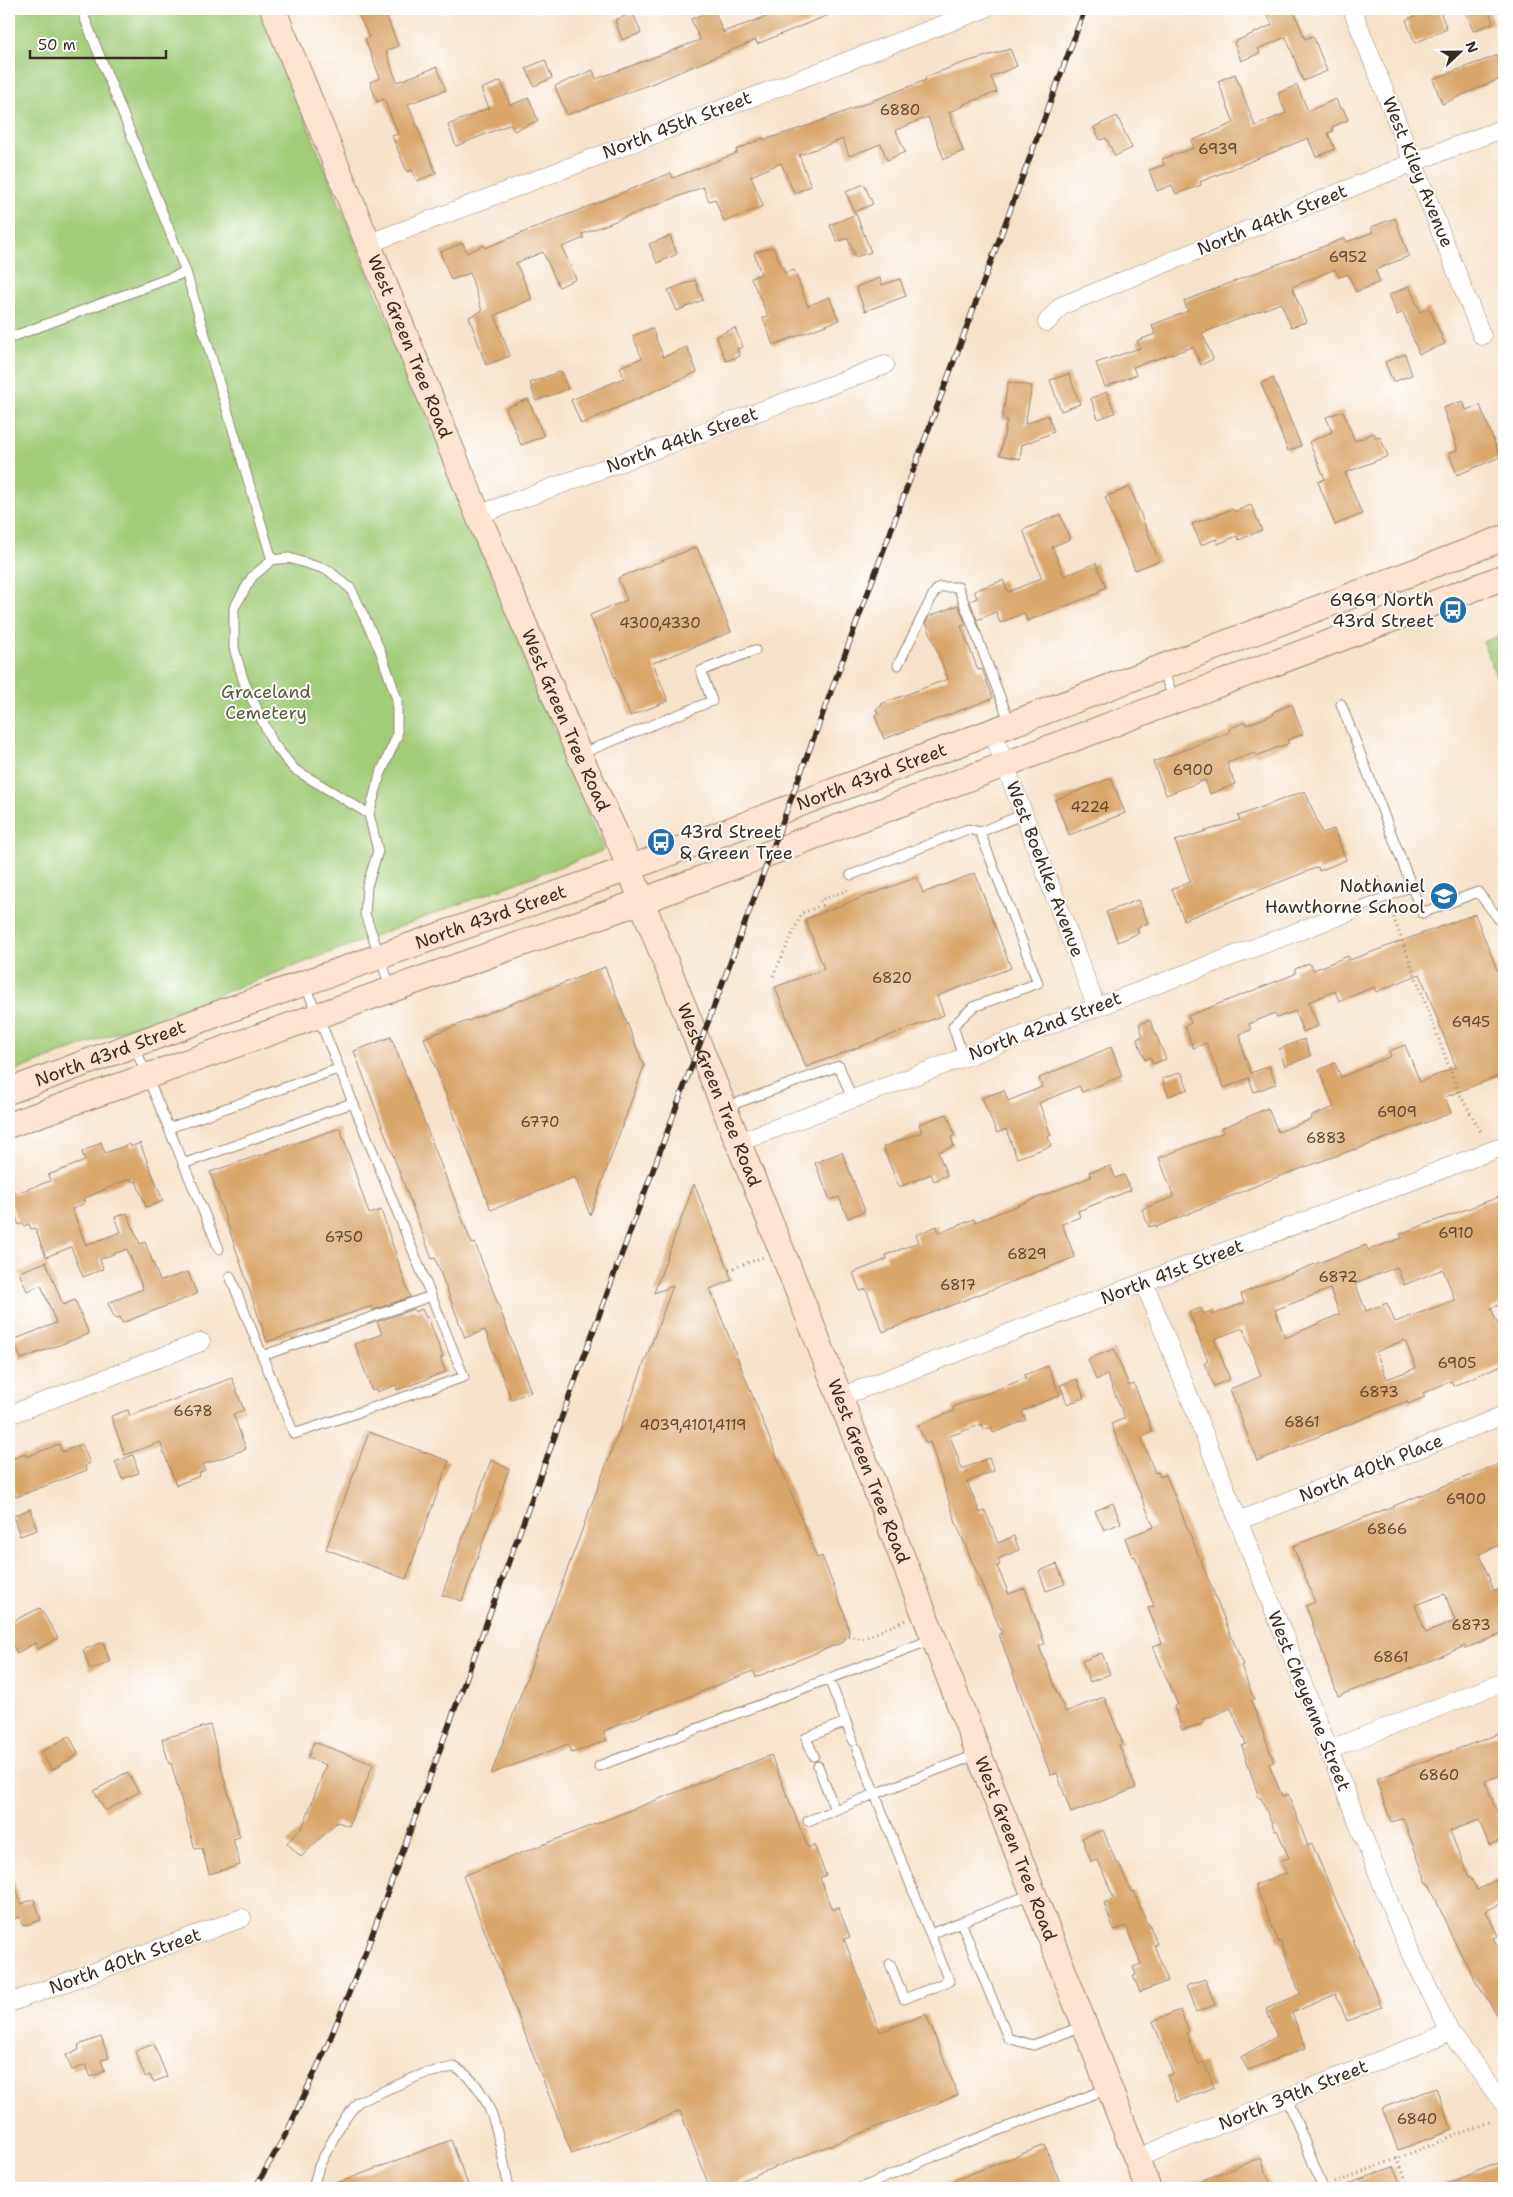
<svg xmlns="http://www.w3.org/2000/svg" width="1513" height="2197" font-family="'Shantell Sans',sans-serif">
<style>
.green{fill:#a2cc78;stroke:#6e7b4b}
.building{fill:#d9a66b;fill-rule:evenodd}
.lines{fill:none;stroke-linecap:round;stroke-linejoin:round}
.lane-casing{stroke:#988674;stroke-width:11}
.street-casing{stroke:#988674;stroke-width:19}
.secondary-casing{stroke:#988674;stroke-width:27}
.path{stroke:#988674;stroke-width:3;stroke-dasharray:1 4;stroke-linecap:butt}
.lane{stroke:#fff;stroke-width:9}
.street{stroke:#fff;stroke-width:18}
.secondary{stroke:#fee3d2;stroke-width:25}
.rail-casing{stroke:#3b2a1e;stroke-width:5.5}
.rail{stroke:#fff;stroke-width:4;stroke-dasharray:11;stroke-linecap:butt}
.labels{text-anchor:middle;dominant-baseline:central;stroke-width:4;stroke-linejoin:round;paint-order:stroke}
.number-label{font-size:15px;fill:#624931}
.street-label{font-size:18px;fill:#3b2a1e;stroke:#fff}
.poi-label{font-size:18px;fill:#3b2a1e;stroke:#fff;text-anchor:end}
.park-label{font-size:18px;fill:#5a5b39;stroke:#fff}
</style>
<rect width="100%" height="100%" fill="#fff"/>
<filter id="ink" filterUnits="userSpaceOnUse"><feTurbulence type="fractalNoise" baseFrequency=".02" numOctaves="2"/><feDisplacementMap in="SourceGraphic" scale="10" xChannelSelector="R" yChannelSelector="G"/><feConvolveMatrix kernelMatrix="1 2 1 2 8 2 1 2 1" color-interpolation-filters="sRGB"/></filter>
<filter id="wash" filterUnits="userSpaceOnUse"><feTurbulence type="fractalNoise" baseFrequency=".0096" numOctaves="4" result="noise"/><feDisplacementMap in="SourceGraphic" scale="20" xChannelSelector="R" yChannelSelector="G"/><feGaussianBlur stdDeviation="1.12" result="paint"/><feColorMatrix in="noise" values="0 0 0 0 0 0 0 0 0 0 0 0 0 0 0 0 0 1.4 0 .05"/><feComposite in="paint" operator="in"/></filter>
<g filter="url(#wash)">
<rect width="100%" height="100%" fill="#f6e2ca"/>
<path class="green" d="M9,9H260L604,850L9,1073Z
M1504,634V673L1496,676L1483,642Z"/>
<g id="blocks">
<path class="building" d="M356,9H384L398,46L386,51L397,82L437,67L446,90L408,104L436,173L417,181L412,170L407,172L392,136L398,134L384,99L377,102L370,82L380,78L365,39L369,37Z
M788,9H843L757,44L756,40L651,84L567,115L555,86L593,70L596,79L700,40L691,19L714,10L723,32Z
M1265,9H1293L1305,39L1313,36L1327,71L1303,81L1286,37L1258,49L1260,53L1241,61L1234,42L1272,25Z
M1432,9H1439L1447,29L1415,43L1406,20Z
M1465,9H1488L1493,23L1473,31Z
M633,13L641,33L622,40L615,20Z
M1010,49L1017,66L991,77L997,92L964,104V106L949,112L963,151L944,159L928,117L896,130L905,152L887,160L881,144L849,156L843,139L799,155L811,186L794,193L781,163L751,176L763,206L724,222L715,199L709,201L703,187L582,234L584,238L562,247L576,279L559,287L543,252L516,263L532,299L495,315L510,356L486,365L469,317L482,311L470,273L451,280L440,252L463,243L467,253L484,245L485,248L671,173L673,178L737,153L736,150L763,138L764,140L813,124L926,80L925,77L960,64Z
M1504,53V77L1442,104L1433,79Z
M545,60L552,78L534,86L526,68Z
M1235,74L1255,126L1286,113L1278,93L1297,85L1308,111L1336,99L1340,109L1343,108L1348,120L1332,127L1333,131L1328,133L1335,149L1316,157L1308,138L1200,182L1201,185L1176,194L1172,185L1157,191L1149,170L1164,165L1162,159L1194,148L1191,141L1234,123L1218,81Z
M501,81L510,105L529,98L538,121L514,131L511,124L456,146L448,125L489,108L481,89Z
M1117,116L1132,148L1115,156L1106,138L1100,140L1094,127Z
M864,184L873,204L854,212L846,192Z
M856,214L871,252L855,257L848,238L837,242L830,225Z
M1395,218L1409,256L1375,270L1380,282L1356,292L1348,274L1339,277L1335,269L1292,287L1306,322L1291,327L1281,303L1202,333L1213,359L1201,365L1193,347L1133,367L1136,375L1105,387L1096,363L1140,348L1137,341L1155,334L1152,325L1188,311L1184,301L1345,238L1347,242L1373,232L1371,227Z
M670,236L677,254L657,263L649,244Z
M773,247L785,273L794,270L808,306L829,297L839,320L773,345L763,318L768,316L751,278L761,274L754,253Z
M880,278L882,285L900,279L906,296L865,311L856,287Z
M695,280L703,300L677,311L668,290Z
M1409,286L1420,312L1429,308L1445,344L1419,354L1403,312L1397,315L1389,295Z
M652,328L663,357L687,347L697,372L581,424L571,400L624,378L620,367L642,358L633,336Z
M735,328L743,347L737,349L740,356L726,361L716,336Z
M1405,354L1412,375L1393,382L1385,362Z
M561,371L568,389L536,401L530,383Z
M1069,374L1080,404L1061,411L1050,380Z
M1273,378L1301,446L1288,451L1261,383Z
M1008,382L1032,386L1025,424L1048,415L1054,432L1022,445L1020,459L1000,455L1007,420L1002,419Z
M1107,392L1115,413L1098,419L1091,398Z
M528,399L544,436L521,445L506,408Z
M1463,401L1466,410L1480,405L1500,457L1457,475L1449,453L1457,450V447L1443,408Z
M1343,411L1355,441L1374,433L1376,438L1380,437L1388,456L1345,473L1362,514L1335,525L1318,482L1325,479L1309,442L1332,432L1326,417Z
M1130,487L1159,561L1135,570L1105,497Z
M1251,505L1262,530L1239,540L1237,536L1218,544L1216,539L1201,545L1192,524L1233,509L1234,512Z
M1060,514L1070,539L1052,547L1064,576L1096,563L1106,587L1098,591L1099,593L1027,621L1024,613L1000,623L996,612L977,620L970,601L977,598L974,591L1003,580L1008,592L1042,578L1023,530Z
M697,547L731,632L653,663L668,701L630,716L590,615L627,600L618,578Z
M958,605L966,625L961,626L978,670L982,669L993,698L884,739L875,715L878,714L876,709L882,706L881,704L948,679L926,622L930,616Z
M1292,704L1303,734L1287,740L1289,743L1256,756L1254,753L1227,763L1235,784L1210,794L1205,780L1166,795L1153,762L1230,732L1229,729L1245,722L1247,725L1274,714L1273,712Z
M1111,778L1125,813L1069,835L1055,800Z
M1305,791L1322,833L1334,829L1346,860L1319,871L1318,867L1184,920L1172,889L1191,882L1175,841L1240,820L1238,816Z
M975,873L1011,968L937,996L944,1015L806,1067L775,987L824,969L805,919L917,877L923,893Z
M1138,900L1148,923L1137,928L1139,933L1118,942L1106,912Z
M1475,914L1497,970L1504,967V1074L1445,1097L1451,1113L1355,1150V1149L1275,1178L1156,1227L1155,1225L1149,1227L1142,1209L1174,1197L1159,1158L1224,1132L1222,1128L1268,1108L1278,1132L1312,1119L1311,1116L1334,1107L1319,1070L1335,1063L1341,1077L1391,1056L1389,1051L1405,1045L1420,1082L1456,1067L1420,974L1376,992L1374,987L1339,1001L1335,991L1308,1002L1318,1026L1303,1032L1295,1011L1277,1018L1275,1013L1249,1024L1251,1030L1240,1034L1244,1054L1251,1073L1269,1066L1276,1084L1254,1092L1249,1078L1224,1088L1206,1043L1193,1048L1185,1026L1191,1023L1188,1016L1295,974V969L1309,963L1314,970L1348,956L1350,960Z
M605,967L644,1066L590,1215L575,1177L491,1210L424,1038Z
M1150,1020L1166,1059L1153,1064L1150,1057L1145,1060L1137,1039L1143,1036L1139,1024Z
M391,1037L472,1244L475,1243L531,1392L511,1399L485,1330L465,1338L435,1258L432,1259L354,1051Z
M1304,1039L1311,1056L1285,1066L1279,1049Z
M1111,1047L1122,1076L1082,1092L1079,1086L1039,1103L1051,1135L1048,1136L1051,1146L1017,1158L1006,1129L997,1133L982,1098L1004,1090L1008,1101L1042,1087L1039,1078Z
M1181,1072L1188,1089L1169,1096L1162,1079Z
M947,1114L955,1135L951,1137L954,1146L938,1152L947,1175L934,1181L931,1174L899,1187L883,1147L922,1132L919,1124Z
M340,1128L369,1214L381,1210L410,1297L373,1310L372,1306L267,1342L210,1172Z
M101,1142L105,1153L130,1144L131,1147L140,1143L163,1201L146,1207L136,1181L132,1182L131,1178L83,1199L85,1203L72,1209L86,1245L121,1232L115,1217L127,1213L140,1244L145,1242L160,1281L188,1272L197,1294L122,1323L120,1317L115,1319L108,1303L143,1289L127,1249L100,1259L103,1269L83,1277L71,1247L46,1257L35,1228L31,1229L29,1224L24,1226L23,1223L19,1225L10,1200L12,1199L11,1195L50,1181L48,1175L85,1161L82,1152Z
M842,1152L865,1211L848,1218L839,1197L830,1200L815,1163Z
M1111,1166L1115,1178L1124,1175L1131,1190L1078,1211L1080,1217L1062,1224L1075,1257L883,1332L866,1289L860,1291L853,1273L887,1259L886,1255L919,1242L916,1235L937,1226L939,1233L974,1219L975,1222L1091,1177L1089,1172Z
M694,1184L732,1280L710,1289L817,1558L822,1556L845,1615L849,1633L843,1642L756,1677L753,1671L603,1731L607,1740L572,1753L568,1744L491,1774L673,1286L654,1293Z
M1499,1197L1504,1211V1303L1491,1308L1504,1339V1364L1453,1386L1451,1381L1423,1393L1425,1397L1408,1404L1407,1401L1257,1461L1230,1389L1261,1376L1243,1328L1214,1339L1230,1379L1214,1386L1204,1363L1208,1361L1189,1312L1201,1308L1204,1314L1211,1311L1212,1315L1244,1303L1241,1294L1273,1280L1366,1245L1368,1250L1402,1238L1400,1234ZM1397,1267L1404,1285L1443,1269L1455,1300L1395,1322L1387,1303L1366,1311L1355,1283ZM1330,1289L1340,1314L1285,1338L1275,1310ZM1405,1340L1416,1368L1387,1379L1376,1352Z
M46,1262L63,1305L75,1300L89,1334L21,1359L13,1340L56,1323L41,1285L27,1291L19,1272Z
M414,1309L415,1312L422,1309L426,1318L428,1317L443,1357L440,1358L446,1372L397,1390L396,1385L377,1392L376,1389L372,1391L355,1344L382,1334L377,1322Z
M1114,1349L1129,1386L1134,1384L1143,1406L1152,1432L1141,1437L1155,1473L1158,1472L1160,1477L1166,1475L1243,1665L1241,1666L1254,1699L1251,1700L1274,1762L1269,1764L1282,1796L1288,1794L1308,1846L1312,1844L1382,2007L1347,2021L1336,1994L1292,2013L1306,2048L1248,2070L1241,2057L1277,2036L1266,2009L1300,1994L1281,1942L1279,1943L1255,1885L1287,1873L1281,1860L1289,1858L1277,1830L1275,1831L1261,1798H1259L1242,1746L1246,1744L1231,1708L1202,1720L1204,1723L1182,1730L1174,1706L1178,1705L1153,1646L1162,1643L1148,1608L1154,1606L1135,1556L1132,1557L1125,1538L1154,1527L1111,1424L1125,1418L1107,1375L1096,1380L1088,1359Z
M1048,1366L1060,1395L1022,1411L1026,1420L993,1433L991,1427L984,1430L982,1424L950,1436L962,1469L989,1458L994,1471L967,1482L980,1513L985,1511L998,1543L1014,1536L1019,1550L998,1559L1000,1565L997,1566L1009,1594L1025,1588L1045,1644L1039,1646L1065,1712L1104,1697L1123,1743L1119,1745L1136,1788L1071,1813L1057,1773L1051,1775L1041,1751L999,1634L1002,1633L956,1523L930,1442L926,1444L918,1425L954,1411L953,1407L1026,1378L1024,1375Z
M232,1378L244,1410L233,1414L246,1449L202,1465L205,1470L199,1473L200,1476L176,1485L160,1442L125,1455L111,1416L128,1410L130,1416Z
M1077,1379L1084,1398L1067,1404L1060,1385Z
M369,1432L449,1461L406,1579L326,1549Z
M59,1444L62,1452L82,1444L90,1463L85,1466L87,1470L16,1497L9,1477V1460L25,1454L26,1457Z
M133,1455L139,1473L122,1479L115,1462Z
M491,1460L509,1469L462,1601L442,1595Z
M1504,1462V1543L1480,1554L1494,1591L1504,1587V1633L1466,1648L1465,1646L1420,1665L1338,1696L1306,1606L1315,1602L1293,1546ZM1445,1594L1455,1621L1426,1633L1415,1605Z
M1113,1503L1121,1523L1104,1530L1095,1511Z
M30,1509L37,1530L20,1536L13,1516Z
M1057,1564L1065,1584L1046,1591L1039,1571Z
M40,1608L58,1638L38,1649L35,1643L17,1653L9,1638V1623Z
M103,1642L110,1662L90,1670L83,1650Z
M1102,1653L1110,1674L1090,1682L1082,1661Z
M210,1725L240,1837L233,1839L240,1865L209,1874L202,1848L195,1849L171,1763L169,1764L162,1739Z
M1504,1732V1774L1485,1781L1499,1818L1504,1816V1839L1489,1845L1479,1820L1450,1831L1469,1878L1470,1877L1477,1890L1504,1876V1902L1486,1911L1498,1936L1494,1938L1504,1957V2026L1471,1973L1450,1933L1429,1883H1427L1403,1818L1391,1822L1376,1779Z
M69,1736L79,1754L52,1770L41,1752Z
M314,1742L373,1764L349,1826L337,1822L301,1857L287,1843L303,1826L326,1765L308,1758Z
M771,1755L808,1848L814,1845L826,1875L820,1878L832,1910L838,1907L850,1937L844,1939L880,2032L926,2014L958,2095L722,2188H710L680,2111L572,2154L463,1876Z
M127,1772L139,1792L105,1811L94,1791Z
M1103,1830L1117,1864L1119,1863L1131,1892L1134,1891L1147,1924L1149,1923L1157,1944L1154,1945L1168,1981L1140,1992L1133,1976L1136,1975L1133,1967L1141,1964L1126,1926L1114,1930L1104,1903L1114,1899L1098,1860L1091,1862L1082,1838Z
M9,1875H12L21,1904L34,1899L41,1920L23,1926L19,1917L9,1920Z
M1205,1979L1215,2005L1196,2012L1186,1986Z
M1180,2010L1189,2032L1186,2033L1198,2064L1204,2062L1214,2087L1177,2102L1167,2076L1173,2074L1153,2021Z
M101,2037L109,2058L101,2060L105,2071L91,2077L86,2065L72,2070L66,2055L79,2050L78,2045Z
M154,2044L167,2077L153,2082L150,2075L145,2077L135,2051Z
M1436,2088L1452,2130L1398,2150L1382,2108Z
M451,2140L469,2188H328L327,2187Z
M1045,2145L1062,2188H937V2187Z
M1261,2158L1272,2188H1184V2187Z
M1498,2163L1504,2179V2188H1436Z
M1393,2167L1402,2188H1341V2187Z"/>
</g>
</g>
<g filter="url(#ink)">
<use href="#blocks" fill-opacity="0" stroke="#988674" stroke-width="1"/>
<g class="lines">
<defs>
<path id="lane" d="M186,272L272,560
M9,338L186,272L81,9
M898,665L934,593L940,587H958L1010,723
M1162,669L1174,699
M1341,704L1422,913L1478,892L1504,926
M580,754L712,701L701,671L755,650
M369,814L294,769L273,743L244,682L234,648V608L252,577L272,560L289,558L328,570L351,589L380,650L397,699V736L380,775L369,814L378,851L367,886L365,914L391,989
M851,875L968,829L980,832
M1352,911L1412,886
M134,1045L219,1249
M963,1057L953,1026L973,1007L1038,983L980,832L1024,814
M726,1107L839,1066L852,1099
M169,1128L338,1069
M183,1164L352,1103
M230,1276L294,1434L464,1377L305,984
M262,1356L431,1296
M829,1679L846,1722
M978,1754L875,1794L930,1934L961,1922L1008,2038L1033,2045L1083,2026
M814,1756L806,1738L846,1722L853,1741
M599,1766L933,1639
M818,1766L835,1810L875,1794L857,1749
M808,1821L835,1810
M961,1922L1031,1894
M890,1964L904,1999L949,1981L930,1934
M1287,2098L1323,2188
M313,2188L319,2166L341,2124L358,2102L423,2074L454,2067C495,2088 500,2147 509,2188
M861,2188L960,2145L1107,2089"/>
<path id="street" d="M1352,9L1482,336
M370,243L984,9
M1047,322L1061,306L1414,162L1504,128
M478,515L885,365
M993,733L1096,1006
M739,1142L1352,911
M1144,1282L1403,1937L1450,2032L1504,2104
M840,1397L1504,1146
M9,1415L201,1342
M1238,1521L1504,1415
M1328,1750L1504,1682
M9,2003L242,1918
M1137,2158L1450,2032"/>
<g id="secondary">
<path id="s1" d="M273,9L478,515L579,754L620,843L650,923L816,1336L1148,2188"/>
<path id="s2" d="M9,1091L228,1010L630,868L1504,538"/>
<path d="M9,1125L642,901L1504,577"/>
</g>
</defs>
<use href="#lane" class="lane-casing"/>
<use href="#street" class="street-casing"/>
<use href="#secondary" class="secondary-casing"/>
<path class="path" d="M1500,340L1504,350
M1379,877L1382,886
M1390,908L1458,1091L1481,1132
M824,911L820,900L848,890L849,888
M773,976L802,913L822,905
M1499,1076L1504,1089
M729,1270L763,1257
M848,1636L862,1639L906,1620
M1397,2158L1409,2188
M1335,2183L1492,2121"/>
<use href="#lane" class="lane"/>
<use href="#street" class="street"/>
<use href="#secondary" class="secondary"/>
<defs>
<path id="rail" d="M255,2188L287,2132L328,2044L365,1954L608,1291L1085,9"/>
</defs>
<use href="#rail" class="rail-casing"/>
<use href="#rail" class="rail"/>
</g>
</g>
<defs>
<symbol id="bus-disc" viewBox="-11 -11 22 22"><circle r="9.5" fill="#1f6fb2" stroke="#fff"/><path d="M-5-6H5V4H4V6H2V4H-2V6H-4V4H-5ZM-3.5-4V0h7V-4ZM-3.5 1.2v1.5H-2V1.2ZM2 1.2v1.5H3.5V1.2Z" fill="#fff"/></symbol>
<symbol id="school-disc" viewBox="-11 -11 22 22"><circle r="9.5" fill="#1f6fb2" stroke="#fff"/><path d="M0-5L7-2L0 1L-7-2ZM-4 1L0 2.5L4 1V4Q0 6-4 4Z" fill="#fff"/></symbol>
</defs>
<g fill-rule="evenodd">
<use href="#bus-disc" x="1437" y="594" width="32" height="32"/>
<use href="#bus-disc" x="645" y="826" width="32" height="32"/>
<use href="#school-disc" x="1428" y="880" width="32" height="32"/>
</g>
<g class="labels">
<g class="number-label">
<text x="900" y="110">6880</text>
<text x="1218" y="149">6939</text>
<text x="1348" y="257">6952</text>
<text x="660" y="623">4300,4330</text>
<text x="1193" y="770">6900</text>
<text x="1090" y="807">4224</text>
<text x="892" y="978">6820</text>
<text x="1471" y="1022">6945</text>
<text x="1397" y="1112">6909</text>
<text x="540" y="1122">6770</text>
<text x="1326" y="1138">6883</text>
<text x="1456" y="1233">6910</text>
<text x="344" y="1237">6750</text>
<text x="1027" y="1254">6829</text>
<text x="1338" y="1277">6872</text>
<text x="958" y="1285">6817</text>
<text x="1457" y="1363">6905</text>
<text x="1379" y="1392">6873</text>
<text x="193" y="1411">6678</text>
<text x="1302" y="1422">6861</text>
<text x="693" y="1425">4039,4101,4119</text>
<text x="1466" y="1499">6900</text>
<text x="1387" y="1529">6866</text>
<text x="1471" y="1625">6873</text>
<text x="1391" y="1657">6861</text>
<text x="1439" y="1775">6860</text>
<text x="1417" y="2119">6840</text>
</g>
<g class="street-label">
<text transform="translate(677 125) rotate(-21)">North 45th Street</text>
<text transform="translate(1418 172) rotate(68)">West Kiley Avenue</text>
<text transform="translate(1272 220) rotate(-22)">North 44th Street</text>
<text stroke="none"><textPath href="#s1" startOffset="364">West Green Tree Road</textPath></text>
<text transform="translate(682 440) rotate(-20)">North 44th Street</text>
<text stroke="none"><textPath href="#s1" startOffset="769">West Green Tree Road</textPath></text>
<text stroke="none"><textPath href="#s2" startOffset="918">North 43rd Street</textPath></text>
<text transform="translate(1045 869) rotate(69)">West Boehlke Avenue</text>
<text stroke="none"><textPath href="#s2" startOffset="512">North 43rd Street</textPath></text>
<text transform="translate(1045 1026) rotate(-21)">North 42nd Street</text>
<text stroke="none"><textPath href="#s2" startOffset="108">North 43rd Street</textPath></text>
<text stroke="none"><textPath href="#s1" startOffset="1174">West Green Tree Road</textPath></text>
<text transform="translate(1172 1272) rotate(-21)">North 41st Street</text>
<text transform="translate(1371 1468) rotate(-22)">North 40th Place</text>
<text stroke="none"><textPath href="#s1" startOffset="1579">West Green Tree Road</textPath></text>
<text transform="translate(1309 1701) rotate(68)">West Cheyenne Street</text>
<text stroke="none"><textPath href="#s1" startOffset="1984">West Green Tree Road</textPath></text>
<text transform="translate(125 1961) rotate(-20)">North 40th Street</text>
<text transform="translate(1293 2095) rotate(-22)">North 39th Street</text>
</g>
<g class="poi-label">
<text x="1434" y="600">6969 North<tspan x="1434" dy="21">43rd Street</tspan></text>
<text x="680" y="832" text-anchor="start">43rd Street<tspan x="680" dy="21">&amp; Green Tree</tspan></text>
<text x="1425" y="886">Nathaniel<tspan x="1425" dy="21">Hawthorne School</tspan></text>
</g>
<g class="park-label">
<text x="266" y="692">Graceland<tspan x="266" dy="21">Cemetery</tspan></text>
</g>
</g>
<rect width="1513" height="2197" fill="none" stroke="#fff" stroke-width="30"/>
<g transform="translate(1460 52) rotate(68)" stroke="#ffffff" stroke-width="4" paint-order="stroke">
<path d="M0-4L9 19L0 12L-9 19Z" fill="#3b2a1e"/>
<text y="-8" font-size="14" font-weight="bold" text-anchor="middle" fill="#3b2a1e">N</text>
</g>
<path d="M30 50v8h136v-8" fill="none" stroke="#3b2a1e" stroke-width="2.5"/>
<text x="38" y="50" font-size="15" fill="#3b2a1e" stroke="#ffffff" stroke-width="4" paint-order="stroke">50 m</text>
</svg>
